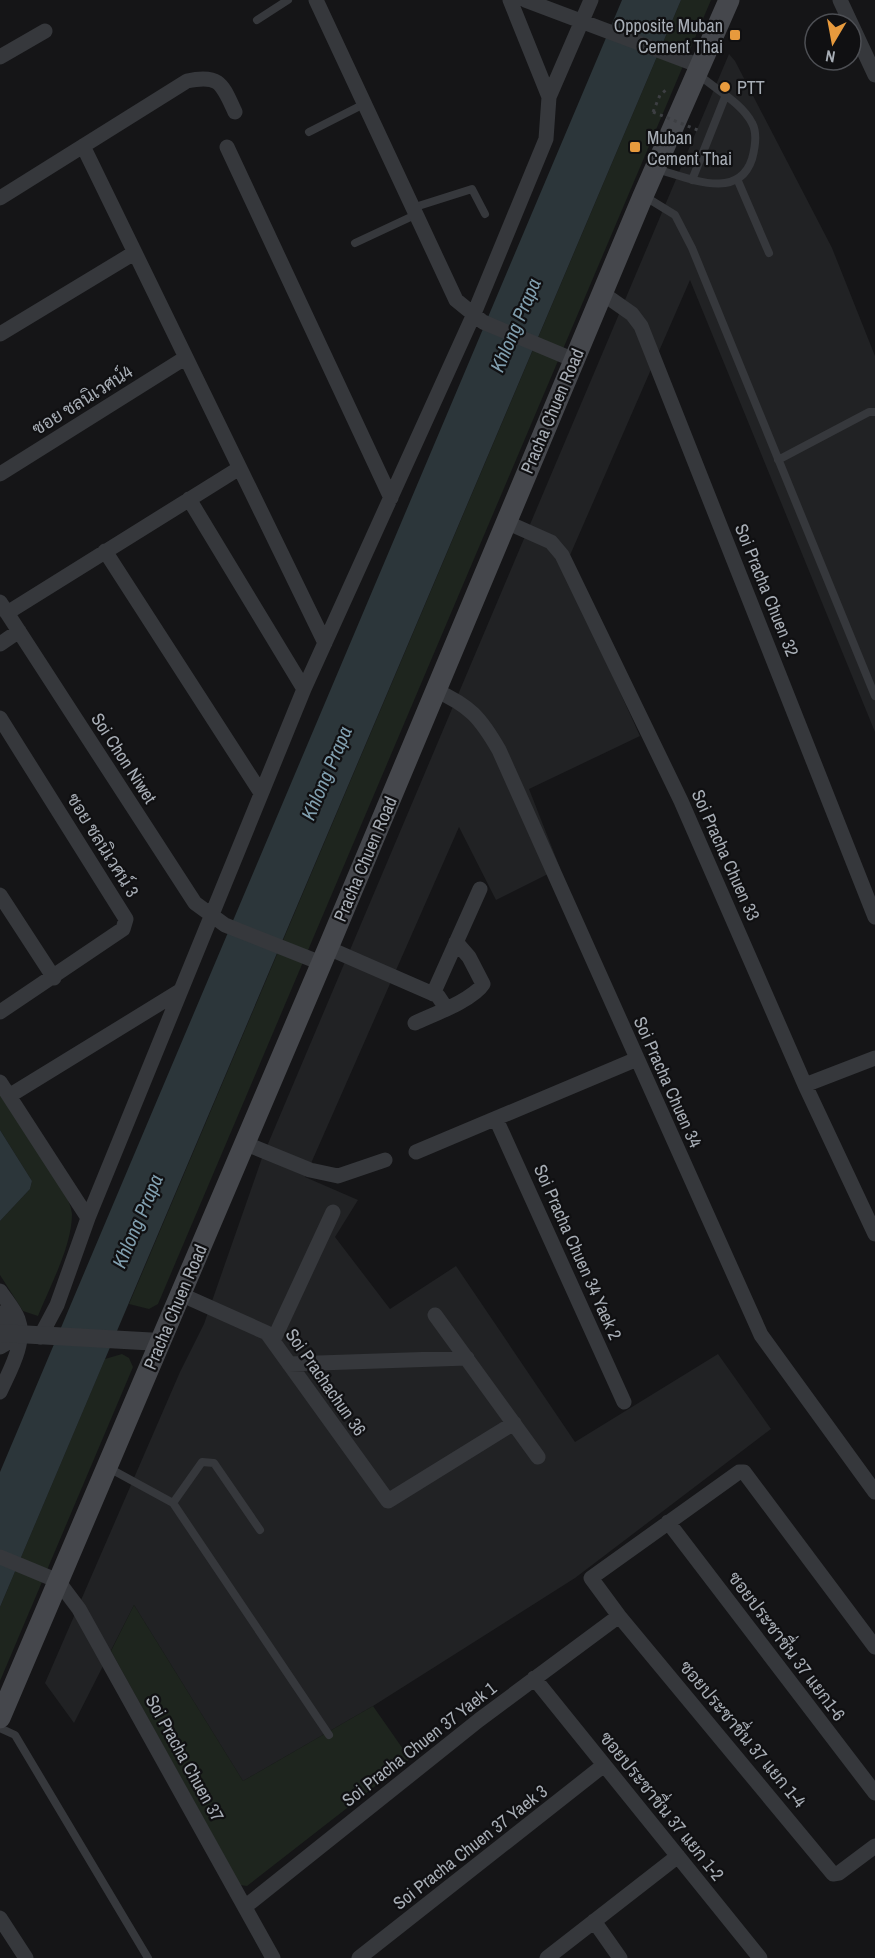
<svg xmlns="http://www.w3.org/2000/svg" width="875" height="1958" font-family="'Archivo Narrow',Sarabun,sans-serif">
<style>
.built{fill:#212224}
.green{fill:#1e251e}
.water{fill:#2c363a}
.lines{fill:none;stroke-linecap:round;stroke-linejoin:round}
.path{stroke:#3d3f43;stroke-width:3;stroke-dasharray:3 4.5;stroke-linecap:butt}
.service{stroke:#36383c;stroke-width:8}
.minor{stroke:#36383c;stroke-width:15}
.tertiary{stroke:#36383c;stroke-width:18}
.secondary{stroke:#45474c;stroke-width:21}
.path-bridge{stroke:#3d3f43;stroke-width:3;stroke-dasharray:3 4.5;stroke-linecap:butt}
.poi-dot{fill:#e79a3d;stroke:#101012;stroke-width:2}
.labels{text-anchor:middle;dominant-baseline:central;stroke-width:4.5;stroke-linejoin:round;paint-order:stroke}
.poi-label{font-size:18px;fill:#a8aeb6;stroke:#101012;text-anchor:start}
.street-label{font-size:18px;fill:#a8aeb6;stroke:#101012}
.water-label{font-size:20px;font-style:italic;fill:#819faf;stroke:#101012}
</style>
<rect width="100%" height="100%" fill="#151517"/>
<path class="built" d="M729,54L735,61L832,248L875,356V732L690,280L564,569L640,736L529,789L560,868L496,900L459,827L305,1177L358,1200L335,1237L390,1309L456,1266L575,1442L718,1354L771,1429L575,1578L373,1706L243,1781L134,1605L74,1723L45,1683L180,1372L204,1324L262,1158Z"/>
<path class="green" d="M681,0H711L158,1304L149,1309L129,1304Z
M0,1090C14,1112 72,1193 72,1214C72,1246 50,1286 38,1316L23,1311L0,1275V1221L30,1189L32,1181L0,1130Z
M122,1354L129,1358L133,1367L0,1681V1607L105,1359Z
M134,1605L243,1781L373,1706L410,1759L247,1886L240,1885L111,1651Z"/>
<path class="water" d="M622,0H681L0,1607V1472Z
M0,1130L32,1181L30,1189L0,1221Z"/>
<g class="lines">
<path class="path" d="M653,112L660,95L667,89"/>
<path class="service" d="M257,20L288,0
M309,132L364,104
M656,169C687,177 738,202 752,159C755,148 758,134 752,123C742,103 715,89 698,74
M692,180L725,97
M738,181L769,253
M644,196L675,215L692,248L875,696
M412,208L472,189L485,214
M355,243L415,215
M778,460L869,412H875
M107,1467L173,1503L329,1735
M173,1503L202,1462L214,1463L260,1530
M0,1728L15,1735L148,1958"/>
<path class="minor" d="M316,0L456,300L483,322L574,360
M525,0L700,66
M840,0L875,75
M0,57L45,31
M549,97L591,0
M83,146L325,643
M227,147L391,498
M0,198L187,81C220,74 222,84 235,112
M602,293L632,314L641,326L875,917
M0,334L134,253
M0,474L185,358
M189,499L304,689
M506,522L551,542L562,555L681,801L805,1085L875,1234
M105,551L261,793
M0,602L195,903L225,925L321,963
M7,613L238,469
M0,644L19,631
M435,690C470,706 480,717 499,750L761,1335L875,1492
M0,718L126,919L123,929L0,1012
M0,895L54,978
M328,948L438,996L446,1008
M433,994L480,889
M415,1023C432,1015 473,1000 483,984L469,957L456,942
M0,1082L88,1218
M805,1085L875,1058
M9,1096L180,991
M496,1119L624,1402
M244,1143L310,1170L338,1176L385,1160
M416,1152L637,1059
M0,1291C6,1300 14,1309 18,1319C27,1342 9,1372 0,1392
M180,1294L267,1333L388,1501L514,1423
M0,1313L18,1333
M435,1315L538,1457
M40,1337L57,1305L88,1218L304,689L473,316L546,139L549,97L510,0
M273,1341L333,1212
M0,1347L20,1335
M289,1364L467,1358
M668,1522L875,1793
M0,1557L58,1581L79,1609L273,1958
M875,1647L744,1472H739L591,1578L619,1616L833,1874L839,1873L875,1846
M534,1678L760,1958
M246,1906L479,1720L619,1616
M0,1918L26,1958
M594,1921L620,1958
M359,1958L604,1765
M547,1958L678,1856"/>
<path class="tertiary" d="M0,1333L160,1342"/>
<path class="secondary" d="M0,1718L328,948L643,196L729,0"/>
<path class="path-bridge" d="M653,112L700,131"/>
</g>
<g class="poi-dot">
<rect x="729" y="29" width="12" height="12" rx="3"/>
<circle cx="725" cy="87" r="6"/>
<rect x="629" y="141" width="12" height="12" rx="3"/>
</g>
<g class="labels">
<g class="poi-label">
<text x="723" y="25" text-anchor="end">Opposite Muban<tspan x="723" dy="21">Cement Thai</tspan></text>
<text x="737" y="87">PTT</text>
<text x="647" y="137">Muban<tspan x="647" dy="21">Cement Thai</tspan></text>
</g>
<g class="street-label">
<text transform="translate(82 400) rotate(-32)">ซอย ชลนิเวศน์4</text>
<text transform="translate(552 411) rotate(-67)">Pracha Chuen Road</text>
<text transform="translate(767 590) rotate(68)">Soi Pracha Chuen 32</text>
<text transform="translate(124 758) rotate(57)">Soi Chon Niwet</text>
<text transform="translate(103 845) rotate(58)">ซอย ชลนิเวศน์ 3</text>
<text transform="translate(726 855) rotate(66)">Soi Pracha Chuen 33</text>
<text transform="translate(365 859) rotate(-67)">Pracha Chuen Road</text>
<text transform="translate(668 1082) rotate(66)">Soi Pracha Chuen 34</text>
<text transform="translate(578 1252) rotate(66)">Soi Pracha Chuen 34 Yaek 2</text>
<text transform="translate(175 1307) rotate(-67)">Pracha Chuen Road</text>
<text transform="translate(326 1382) rotate(55)">Soi Prachachun 36</text>
<text transform="translate(787 1646) rotate(53)">ซอยประชาชื่น 37 แยก1-6</text>
<text transform="translate(743 1734) rotate(50)">ซอยประชาชื่น 37 แยก 1-4</text>
<text transform="translate(419 1744) rotate(-38)">Soi Pracha Chuen 37 Yaek 1</text>
<text transform="translate(185 1758) rotate(61)">Soi Pracha Chuen 37</text>
<text transform="translate(662 1806) rotate(51)">ซอยประชาชื่น 37 แยก 1-2</text>
<text transform="translate(470 1847) rotate(-38)">Soi Pracha Chuen 37 Yaek 3</text>
</g>
<g class="water-label">
<text transform="translate(515 325) rotate(-67)">Khlong Prapa</text>
<text transform="translate(326 773) rotate(-67)">Khlong Prapa</text>
<text transform="translate(137 1221) rotate(-67)">Khlong Prapa</text>
</g>
</g>
<g transform="translate(833 42) rotate(190)"><circle r="28" fill="#101012" stroke="#4d4f54" stroke-width="1.5"/>
<path d="M0-4.5L10 22L0 15L-10 22Z" fill="#e79a3d"/>
<text y="-9" font-size="16" font-weight="bold" text-anchor="middle" fill="#a8aeb6">N</text>
</g>
</svg>
